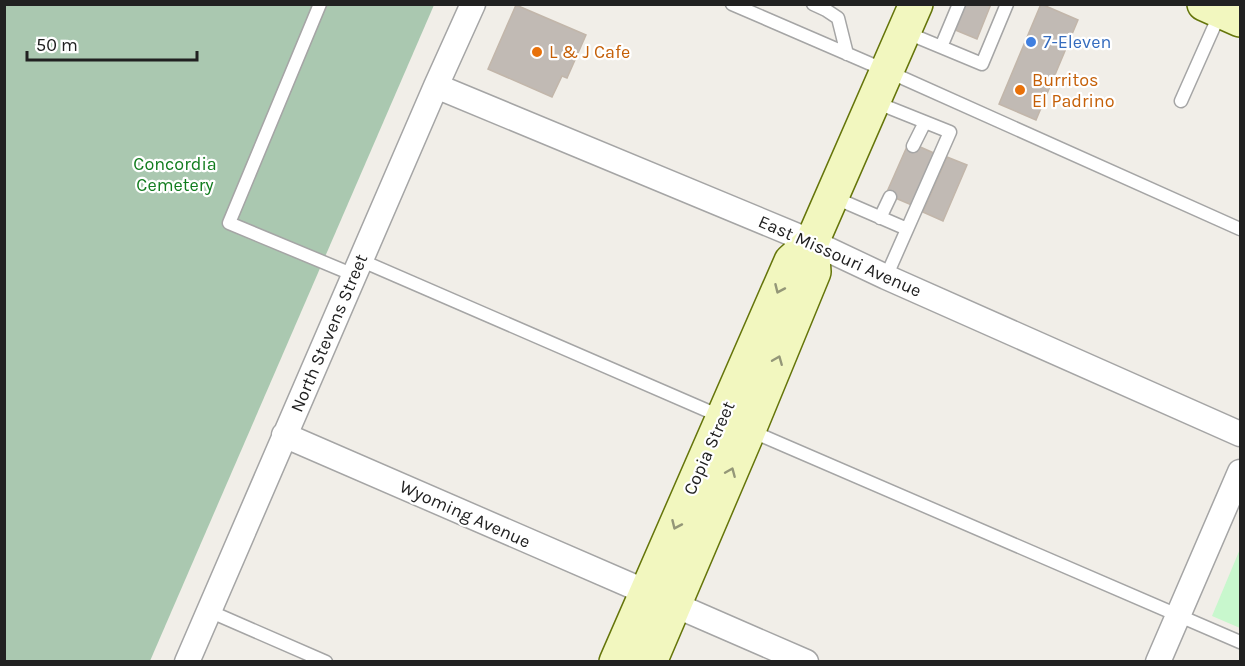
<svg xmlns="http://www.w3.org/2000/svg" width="1245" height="666" font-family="Karla,sans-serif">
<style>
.cemetery{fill:#aac8b0}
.park{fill:#c8f7cd}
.building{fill:#c1bab4;stroke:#c2b6aa;stroke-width:1.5}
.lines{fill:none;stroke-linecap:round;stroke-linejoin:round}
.service-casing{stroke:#a5a5a5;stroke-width:15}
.minor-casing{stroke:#a5a5a5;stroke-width:27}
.secondary-casing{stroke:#65750a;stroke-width:36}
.service{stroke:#fff;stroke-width:12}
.minor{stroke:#fff;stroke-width:24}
.secondary{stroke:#f2f7bf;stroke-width:33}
.oneway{stroke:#949778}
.shop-dot{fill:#3f7fe0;stroke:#fff;stroke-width:2}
.food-dot{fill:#e8710a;stroke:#fff;stroke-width:2}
.labels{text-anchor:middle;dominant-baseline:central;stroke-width:4.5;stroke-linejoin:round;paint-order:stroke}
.shop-label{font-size:18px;fill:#366cbe;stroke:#fff;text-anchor:start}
.food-label{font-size:18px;fill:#c56008;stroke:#fff;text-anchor:start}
.park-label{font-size:18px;fill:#117c1e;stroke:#fff}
.street-label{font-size:18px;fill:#212121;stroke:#fff}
</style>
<rect width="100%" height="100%" fill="#f1eee8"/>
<path class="cemetery" d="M4,5H434L150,661H5Z"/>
<path class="park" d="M1240,549V628L1212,616Z"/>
<path class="building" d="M963,4H991L977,39L953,29Z
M1041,4L1078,20L1036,120L999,104Z
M516,5L586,35L567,78L562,76L552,97L488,69Z
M909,142L936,154L914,206L886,194Z
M947,157L967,165L943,221L923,212Z"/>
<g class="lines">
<defs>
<path id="service" d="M320,4L229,223L354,275
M732,4L887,71L1240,229
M813,4L826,10L838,18L847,54
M905,32L982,64L1007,4
M941,47L959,4
M1181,101L1221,11
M875,102L950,132L886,277
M913,146L925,122
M833,197L907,229
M880,218L890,197
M360,260L722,417
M751,431L1240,642
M209,611L326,662"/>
<path id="minor" d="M436,86L812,242L886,277L1240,434
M284,435L646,592
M675,605L806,662
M187,662L436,86L473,4
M1158,662L1240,472"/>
<path id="secondary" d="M1204,4L1240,20
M616,662L791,261L812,242L916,4
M650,662L749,430L814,272L812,242"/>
</defs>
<use href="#service" class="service-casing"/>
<use href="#minor" class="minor-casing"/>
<use href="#secondary" class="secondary-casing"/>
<use href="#service" class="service"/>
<use href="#minor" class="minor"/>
<use href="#secondary" class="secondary"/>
</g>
<defs><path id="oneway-chevron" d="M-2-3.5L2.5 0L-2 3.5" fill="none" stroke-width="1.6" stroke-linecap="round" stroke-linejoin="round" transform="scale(1.5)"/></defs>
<g class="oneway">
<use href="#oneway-chevron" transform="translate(779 289) rotate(114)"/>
<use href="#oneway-chevron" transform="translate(778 360) rotate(-68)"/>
<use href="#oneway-chevron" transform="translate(731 472) rotate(-67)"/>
<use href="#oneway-chevron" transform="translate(676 525) rotate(114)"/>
</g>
<circle class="shop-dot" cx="1031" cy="42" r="6"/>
<g class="food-dot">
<circle cx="537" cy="52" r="6"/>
<circle cx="1020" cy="90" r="6"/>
</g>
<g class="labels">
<g class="shop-label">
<text x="1043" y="42">7-Eleven</text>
</g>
<g class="food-label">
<text x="549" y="52">L &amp; J Cafe</text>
<text x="1032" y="80">Burritos<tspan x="1032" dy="21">El Padrino</tspan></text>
</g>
<g class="park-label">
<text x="175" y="164">Concordia<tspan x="175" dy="21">Cemetery</tspan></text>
</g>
<g class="street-label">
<text transform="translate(840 256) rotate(24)">East Missouri Avenue</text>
<text transform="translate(329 333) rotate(-67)">North Stevens Street</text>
<text transform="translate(709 448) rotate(-66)">Copia Street</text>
<text transform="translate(465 514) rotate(24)">Wyoming Avenue</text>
</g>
</g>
<rect width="1245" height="666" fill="none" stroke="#212121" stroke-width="12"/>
<path d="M27 51v9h170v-9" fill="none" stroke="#212121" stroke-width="3"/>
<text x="36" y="51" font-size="18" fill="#212121" stroke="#ffffff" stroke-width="4.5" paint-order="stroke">50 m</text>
</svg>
